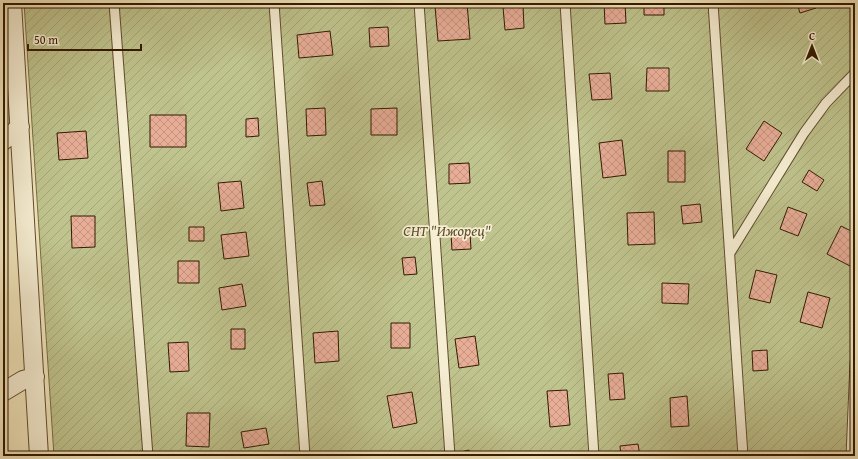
<svg xmlns="http://www.w3.org/2000/svg" width="858" height="459" font-family="'Gentium Book Plus',serif">
<style>
.garden{fill:url(#garden-furrows);stroke:#796e46}
.building{fill:url(#building-cross-hatch);stroke:#331900}
.lines{fill:none;stroke-linecap:round;stroke-linejoin:round}
.lane-casing{stroke:#624c2f;stroke-width:11}
.street-casing{stroke:#624c2f;stroke-width:20}
.lane{stroke:#f6eed3;stroke-width:9}
.street{stroke:#f6eed3;stroke-width:18}
.labels{text-anchor:middle;dominant-baseline:central;stroke-width:3.5;stroke-linejoin:round;paint-order:stroke}
.park-label{font-size:15px;font-style:italic;fill:#5d4c2a;stroke:#f6eed3}
</style>
<defs>
<pattern id="garden-furrows" width="10" height="10" patternUnits="userSpaceOnUse"><rect width="10" height="10" fill="#bfc38d"/><path d="M-1 1l2-2M0 10L10 0M9 11l2-2" fill="none" stroke="#a5a778"/></pattern>
<pattern id="building-cross-hatch" width="8" height="8" patternUnits="userSpaceOnUse"><rect width="8" height="8" fill="#e8ad97"/><path d="M0 0l8 8M0 8l8-8" fill="none" stroke="#c79480"/></pattern>
</defs>
<rect width="100%" height="100%" fill="#f1e5bb"/>
<filter id="stains"><feTurbulence type="fractalNoise" baseFrequency=".005" numOctaves="4"/><feColorMatrix values="0 0 0 0 .2 0 0 0 0 .09 0 0 0 0 .02 0 0 0 .5 -.17"/></filter>
<radialGradient id="worn" r=".72"><stop offset=".6" stop-color="#630" stop-opacity="0"/><stop offset="1" stop-color="#630" stop-opacity=".3"/></radialGradient>
<path class="garden" d="M24,3H855V456H54Z"/>
<path class="building" d="M467,3L470,39L438,41L435,6Z
M604,3H625L626,23L605,24Z
M644,3H664V15H644Z
M797,3H814L816,8L800,13Z
M523,5L524,28L505,30L503,7Z
M388,27L389,46L370,47L369,28Z
M330,31L333,55L299,58L297,35Z
M647,68H669V91H646Z
M610,73L612,99L592,100L589,74Z
M325,108L326,135L307,136L306,109Z
M397,108V135H371V109Z
M150,115H186V147H150Z
M258,118L259,136L246,137V119Z
M764,121L782,133L764,161L746,149Z
M86,131L88,158L59,160L57,133Z
M622,140L626,175L603,178L599,143Z
M668,151H685V182H668Z
M469,163L470,183L449,184V164Z
M809,170L824,180L817,191L802,182Z
M241,181L244,208L221,211L218,183Z
M322,181L325,205L310,206L307,183Z
M700,204L702,222L683,224L681,206Z
M788,207L807,214L798,236L780,229Z
M654,212L655,244L628,245L627,213Z
M71,216H95V247L72,248Z
M841,226L855,233V256L850,266L827,254Z
M189,227H204V241H189Z
M246,232L249,256L224,259L221,235Z
M451,233H470L471,249L452,250Z
M3,244H6L7,280H3Z
M415,257L417,274L404,275L402,258Z
M178,261H199V283H178Z
M756,270L777,275L770,303L749,298Z
M662,283L689,284L688,304L662,303Z
M242,284L246,306L222,310L219,288Z
M808,292L830,298L822,328L800,322Z
M391,323H410V348H391Z
M231,329H245V349H231Z
M338,331L339,361L315,363L313,333Z
M475,336L479,365L459,368L455,339Z
M188,342L189,371L170,372L168,343Z
M767,350L768,370L753,371L752,351Z
M623,373L625,399L610,400L608,374Z
M567,390L570,425L550,427L547,391Z
M412,392L417,423L393,428L387,396Z
M687,396L689,426L671,427L670,398Z
M187,413H210L209,447L186,446Z
M266,428L269,444L244,448L241,432Z
M638,444L640,456H621L620,446Z
M469,450L470,456H461V452Z"/>
<g class="lines">
<defs>
<path id="lane" d="M114,3L148,456
M274,3L305,456
M419,3L450,456
M565,3L594,456
M713,3L743,456
M730,253L804,133L826,103L855,73
M851,456L855,363"/>
<path id="street" d="M12,3L39,456
M3,141L20,127
M3,392L23,380L35,377"/>
</defs>
<use href="#lane" class="lane-casing"/>
<use href="#street" class="street-casing"/>
<use href="#lane" class="lane"/>
<use href="#street" class="street"/>
</g>
<g class="labels">
<g class="park-label">
<text x="447" y="230">СНТ "Ижорец"</text>
</g>
</g>
<rect width="858" height="459" fill="none" stroke="#f1e5bb" stroke-width="16"/>
<rect x="4" y="4" width="850" height="451" fill="none" stroke="#331900" stroke-width="2"/>
<rect x="8" y="8" width="842" height="443" fill="none" stroke="#331900"/>
<g transform="translate(812 46)" stroke="#f6eed3" stroke-width="3" paint-order="stroke">
<path d="M0-3L7 15L0 10L-7 15Z" fill="#331900"/>
<text y="-6" font-size="11" font-weight="bold" text-anchor="middle" fill="#331900">С</text>
</g>
<path d="M28 44v6h113v-6" fill="none" stroke="#331900" stroke-width="2"/>
<text x="34" y="44" font-size="12" fill="#331900" stroke="#f6eed3" stroke-width="3" paint-order="stroke">50 m</text>
<rect width="100%" height="100%" filter="url(#stains)"/>
<rect width="100%" height="100%" fill="url(#worn)"/>
</svg>
